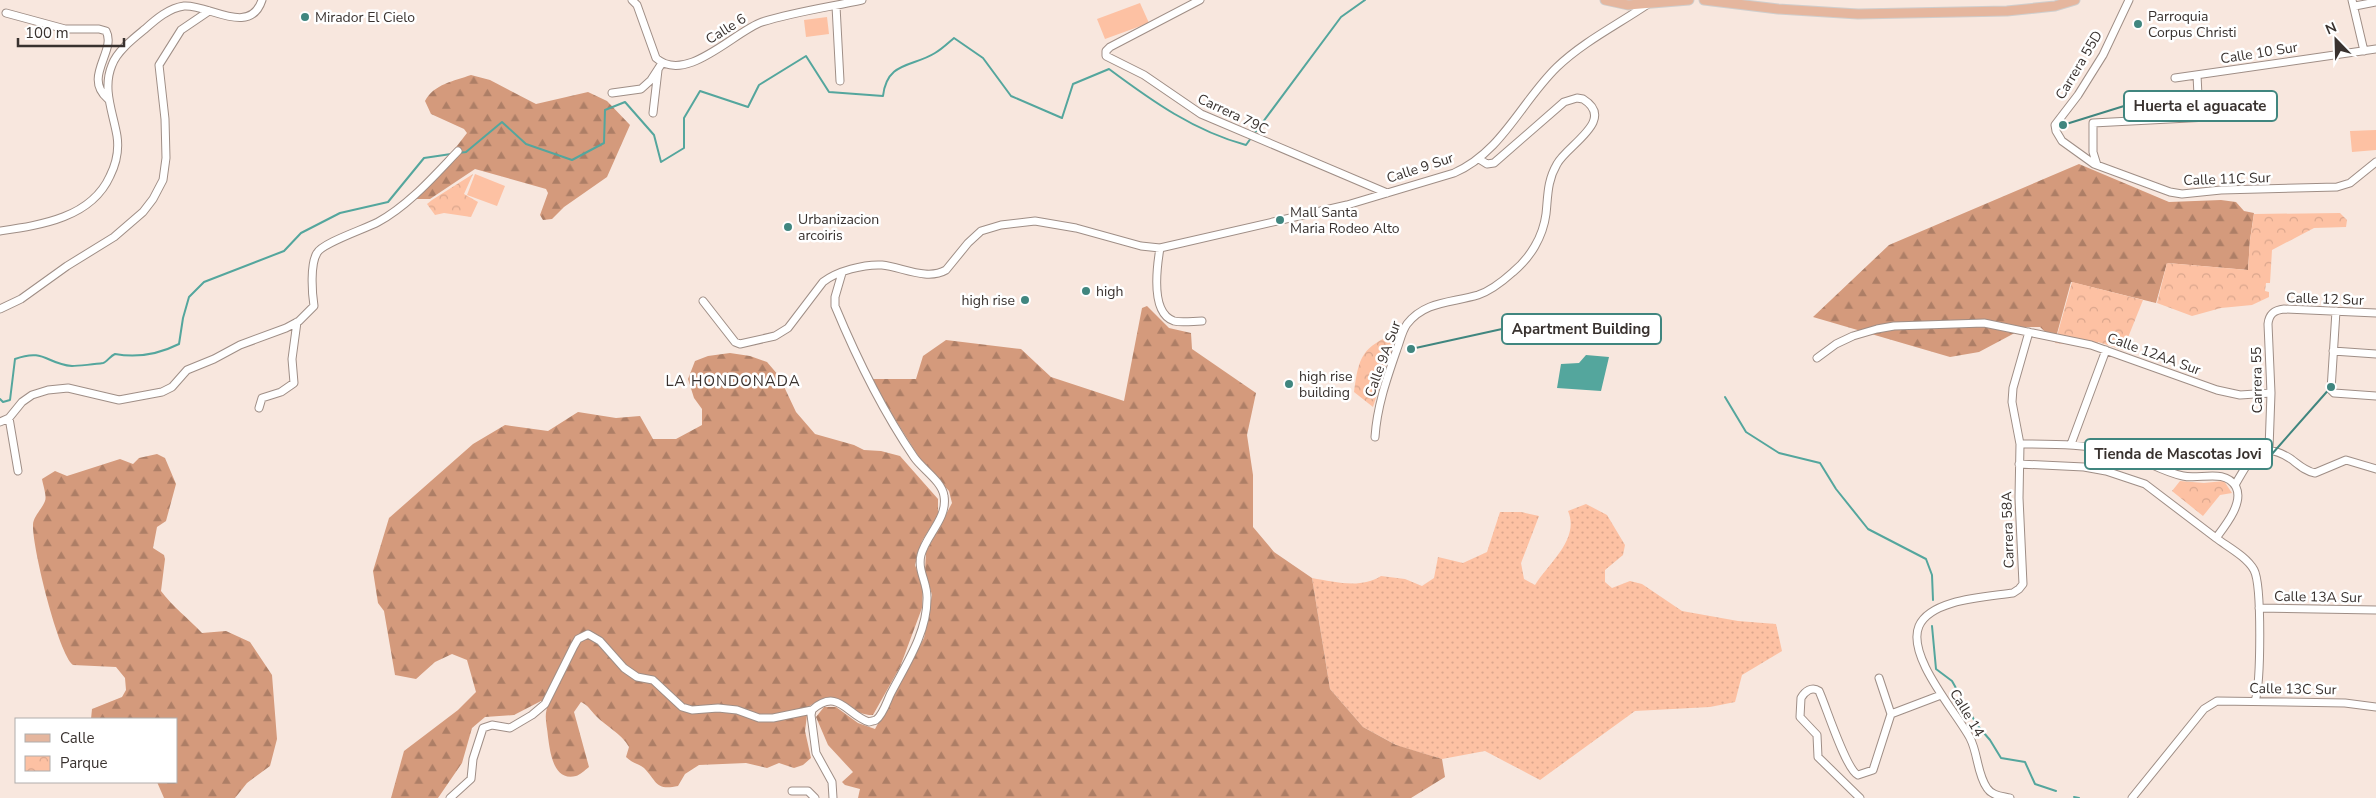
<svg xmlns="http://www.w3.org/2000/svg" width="2376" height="798" font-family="'Nunito Sans',sans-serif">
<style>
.grass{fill:url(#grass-dots)}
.forest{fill:url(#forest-firs)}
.park{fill:url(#park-crowns)}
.garden{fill:#fdc1a3}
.water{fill:#54a69d}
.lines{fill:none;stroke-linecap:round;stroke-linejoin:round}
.stream{stroke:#54a69d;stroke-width:2}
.minor-casing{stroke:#9f8e86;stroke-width:9}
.major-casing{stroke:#cfcecd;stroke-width:11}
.minor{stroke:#fff;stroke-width:7}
.major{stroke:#e5b69e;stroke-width:9}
.poi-dot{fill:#40867f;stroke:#fff;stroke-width:2}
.labels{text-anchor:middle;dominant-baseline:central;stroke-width:5;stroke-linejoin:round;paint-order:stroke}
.poi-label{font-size:14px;fill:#39322f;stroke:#fff;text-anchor:start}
.street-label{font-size:14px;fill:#39322f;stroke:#fff}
.neighbourhood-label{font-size:15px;letter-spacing:1px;fill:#39322f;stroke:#fff}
.leader{fill:none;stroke:#40867f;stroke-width:2}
.callout-dot{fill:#40867f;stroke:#fff;stroke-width:2}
.callout{fill:#fff;stroke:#40867f;stroke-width:2}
.callout-label{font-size:15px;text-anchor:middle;font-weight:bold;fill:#39322f}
</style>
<defs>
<pattern id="grass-dots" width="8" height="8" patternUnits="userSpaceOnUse" patternTransform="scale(1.25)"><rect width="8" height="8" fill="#fdc1a3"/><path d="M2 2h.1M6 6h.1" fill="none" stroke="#daa68d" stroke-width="1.8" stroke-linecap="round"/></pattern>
<pattern id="forest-firs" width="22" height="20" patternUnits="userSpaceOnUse" patternTransform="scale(1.25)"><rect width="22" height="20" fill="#d49a7c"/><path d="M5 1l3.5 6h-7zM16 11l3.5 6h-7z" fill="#ad7e66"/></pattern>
<pattern id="park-crowns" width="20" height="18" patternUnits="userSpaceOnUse" patternTransform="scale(1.25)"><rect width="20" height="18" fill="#fdc1a3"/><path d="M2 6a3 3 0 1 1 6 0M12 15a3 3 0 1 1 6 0" fill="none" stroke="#daa68d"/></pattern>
</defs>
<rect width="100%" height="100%" fill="#f8e7de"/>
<path class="grass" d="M1586,504L1607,515L1625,545L1623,555L1605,570V582L1612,588L1630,581L1642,584L1682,611L1738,621L1776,624L1782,651L1742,675L1735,702L1710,707L1635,711L1540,780L1485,751L1442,759L1398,746L1363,727L1330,689L1312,578C1335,582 1361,589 1381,576L1405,579L1422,586L1434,578L1438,557L1463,563L1487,552L1500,512H1521L1539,516L1521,563L1524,579L1535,585C1549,563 1580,539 1568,511Z"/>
<path class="forest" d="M471,75L490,80L536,104L588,92L607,101L630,125L607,177L564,207L552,219L543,220L540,215L548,193L546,189L475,169L430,199H416V196L429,182L467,133L464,129L431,114L425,101C434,84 454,81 471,75Z
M2079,164L2169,202L2221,200L2236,202L2244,211L2254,213L2250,240L2248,270L2167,263L2156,303L2071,282L2055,341L2040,327H2026L1979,352L1950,357L1813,317L1889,245Z
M1147,306L1169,328L1191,333L1192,349L1256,393L1247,435L1253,475V527L1274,552L1312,578L1330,689L1363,727L1396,745L1442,759L1445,777L1411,798H858L860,789L845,785L842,782L853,772L828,745L816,717L824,707H836L858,723L875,729L924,638L932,595L925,571L926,552L952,503L949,491L922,462L872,383V379H916L923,356L946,340L1021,349L1051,377L1124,401L1142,308Z
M730,353L750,356L767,362L779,376L796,412L815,434L854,445L864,450L881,451L900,456L938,499V515L922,541L915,565L923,587L922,608L900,667L873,715C843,715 844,682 808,707L805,731L811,758L803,765L794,768L779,763L767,768L746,763L699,765L685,774L678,786C655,791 657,781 644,768C639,764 632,763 626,757L629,747C621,733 607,727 596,716C590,710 589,706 581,702L574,712L589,767C585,770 580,775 576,776C553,782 550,751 548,737C547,724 543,715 549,703L541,701L514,715L485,717L472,728L462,763L438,798H391L404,751L458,710L476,692L467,660L452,654L435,662L416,679L395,675L384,611L378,603L373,571L389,518L473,444L505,425L548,431L578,412L616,418L640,416L653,439H676L702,425V409L694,398L688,379L695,361L708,356Z
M157,454L165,458L176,484L166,521L157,527L153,548L164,555L165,559L161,591C172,606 189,619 202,633L226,631L250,642L272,675L277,739L270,766L247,783L235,798H164L157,782H176V719H91L92,709L122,697L126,690L125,678L116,667L73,665C58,653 32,546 33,525C33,517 42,509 45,501C47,496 43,485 42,479L55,471L67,476L120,459L133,464L139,458Z"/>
<path class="park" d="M473,174L464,194L478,202L471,217L444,213L435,215L427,204L432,200Z
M2340,213L2347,220L2346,227L2314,228L2272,250L2270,283H2266L2265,291L2269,292V297L2252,305L2221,308L2192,316L2157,303L2167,263L2248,270L2250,240L2254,214Z
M2072,282L2143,300L2123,350L2098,342L2096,350L2084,346L2055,343Z
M1397,332L1373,407L1354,392C1359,355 1362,348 1397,332Z
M2180,481L2204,483L2224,481L2232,493L2220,495L2203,516L2172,491Z"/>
<path class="garden" d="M1140,3L1149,23L1105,39L1097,19Z
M827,17L829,34L806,37L804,20Z
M2376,130V150L2352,152L2350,131Z
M475,174L505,186L497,206L467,195Z"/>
<path class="water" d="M1586,355L1609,357L1601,391L1557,388L1561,364L1579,363Z"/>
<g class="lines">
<path class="stream" d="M1254,134L1341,17L1365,0
M458,153L466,152L502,122L526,144L572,160L604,143L605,110L625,102L654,135L661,162L684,148V118L700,91L748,107L759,85L806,56L829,92L883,96C887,61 913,67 935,53C942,49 948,43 954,38L983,58L1011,96L1062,118L1073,84L1109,69C1152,101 1194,131 1246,145L1251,138
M1725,397L1746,432L1779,453L1820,463L1836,489L1868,529L1926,559L1932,575L1933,600
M0,399L3,402L10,400L15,359C45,348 46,364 72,366C77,366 97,364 103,363C107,362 110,356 115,354C137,358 159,354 179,344L183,318L189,297L204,282L284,251L301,233L340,213L388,202L424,158L451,154
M1932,626L1936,669L1952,681L1977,725L1990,740L2001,758L2025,762L2035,784L2056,791
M2074,797L2079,798"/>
<defs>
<path id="minor" d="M632,0L637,5L656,58C686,85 735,31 762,22C794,12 829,7 862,0
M1200,0L1110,47L1106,51V56L1144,75L1201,114L1387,193
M2129,0L2103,55L2078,95L2055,125L2056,131L2062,141L2094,164L2170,192L2182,194L2221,190L2337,187L2350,183L2376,162
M2352,0L2364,51
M836,6L840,81
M2355,6L2376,2
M6,13L65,29H99L106,31C117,51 82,77 108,99
M2197,75L2199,116
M2175,78L2376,49
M612,93L641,89L651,80L662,63
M653,113L658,70
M2097,165L2093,152V123L2246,115
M0,231C41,225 91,218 110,176C116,164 119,149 117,136C113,112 102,89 112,65C117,51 134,38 145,29C156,19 169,8 184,6C208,4 250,37 262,0
M1160,248C1157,266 1150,313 1174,321C1182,323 1194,321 1202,321
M703,301L735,342L740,344L775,336L788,328L823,282C837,271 864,264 882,265C902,267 927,281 946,270L968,243L981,231L1001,225L1035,221L1076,228L1141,246L1160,248L1347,205L1454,173C1502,152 1521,102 1557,67C1583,42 1617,25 1648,4
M0,309L21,299L67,266L114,237L143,212L153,199L163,180L166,158L165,119L159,65L181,30L209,11
M2336,311L2331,390L2334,393L2376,396
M2333,351L2376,354
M1817,358L1836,344L1853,336L1877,329L1894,326L1984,323L2091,345L2217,390L2240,395L2271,393
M259,408L262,398L281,392L294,383L292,359L297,322
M9,418L18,471
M0,422L9,418L22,402L32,395L48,390L68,388L119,400L162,392L172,387L187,370L214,359L240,345L286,328L299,321L314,306C312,293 310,264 317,253C322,243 365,229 378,222C409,205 434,176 458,151
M1375,437C1377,406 1387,378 1397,349C1400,341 1402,331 1407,324C1425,301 1451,303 1478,295C1490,291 1503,281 1513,272C1530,258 1543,237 1546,214C1548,196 1547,181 1557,164C1567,145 1617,120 1583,99L1577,98L1564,102L1494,163L1487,164L1479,159
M2020,444C2056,444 2091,444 2126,454C2145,460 2163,472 2183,476C2200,480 2225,468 2236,487C2244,503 2225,526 2216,538C2228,547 2247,557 2254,570C2262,585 2261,684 2255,701
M2071,444L2106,350
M2269,449L2271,393L2268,324C2269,314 2274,310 2284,309L2376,313
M2019,464L2084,467L2106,471L2145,484L2216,538
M2235,485C2251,458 2258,438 2291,459C2299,465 2305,471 2315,473L2346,460L2376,469
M2259,608L2376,610
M1879,678L1891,714L1941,695
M792,791H808L815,798
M450,798L471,779L473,759L483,728L492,725L510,728L532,715L545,704L574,646L578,639L588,634L600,641L624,668L637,677L653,680L682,707L692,710L718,708L737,710L759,718H773L812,710
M833,798L832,782L816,753L811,715L812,710C838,687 847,715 869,722C871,721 874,721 876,720C883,715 887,701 891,693C906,664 927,633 927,599C928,583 917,571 921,555C926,535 948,518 944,496C942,481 922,469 914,457C882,410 857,359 835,306V297L842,273
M1860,798L1818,757L1817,735L1800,717L1801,698C1805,691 1812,686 1819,691C1826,706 1846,770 1858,775L1873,770L1891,714
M2010,798C2002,796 1992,796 1987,788C1977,774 1978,753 1970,738C1956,712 1906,656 1919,626C1931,599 1987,597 2013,593L2019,589L2023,584L2019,498L2020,444L2012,402L2013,388L2029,332
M2132,798L2204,709L2217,701L2345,703L2376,707"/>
<path id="major" d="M1605,0L1628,5L1689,0
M1704,0L1778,9L1858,14L2007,11L2055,6L2075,0"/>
</defs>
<use href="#minor" class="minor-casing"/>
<use href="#major" class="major-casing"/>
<use href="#minor" class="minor"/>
<use href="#major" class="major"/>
</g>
<g class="poi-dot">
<circle cx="305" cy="17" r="5"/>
<circle cx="2138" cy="24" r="5"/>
<circle cx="1280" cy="220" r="5"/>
<circle cx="788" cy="227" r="5"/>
<circle cx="1086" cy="291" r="5"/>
<circle cx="1025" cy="300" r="5"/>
<circle cx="1289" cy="384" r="5"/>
</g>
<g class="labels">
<g class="poi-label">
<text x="2148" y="16">Parroquia<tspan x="2148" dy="16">Corpus Christi</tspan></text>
<text x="315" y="17">Mirador El Cielo</text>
<text x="1290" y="212">Mall Santa<tspan x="1290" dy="16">Maria Rodeo Alto</tspan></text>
<text x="798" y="219">Urbanizacion<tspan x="798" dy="16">arcoiris</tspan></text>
<text x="1096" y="291">high</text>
<text x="1015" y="300" text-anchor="end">high rise</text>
<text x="1299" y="376">high rise<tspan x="1299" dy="16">building</tspan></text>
</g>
<g class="street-label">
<text transform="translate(726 29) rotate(-32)">Calle 6</text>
<text transform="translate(2259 53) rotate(-9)">Calle 10 Sur</text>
<text transform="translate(2079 65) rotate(-59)">Carrera 55D</text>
<text transform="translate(1233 114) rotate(25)">Carrera 79C</text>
<text transform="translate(1420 168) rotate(-18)">Calle 9 Sur</text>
<text transform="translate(2227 179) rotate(-2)">Calle 11C Sur</text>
<text transform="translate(2325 299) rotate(2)">Calle 12 Sur</text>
<text transform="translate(2154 354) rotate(20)">Calle 12AA Sur</text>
<text transform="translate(1383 359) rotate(-70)">Calle 9A Sur</text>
<text transform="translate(2257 380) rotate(-91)">Carrera 55</text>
<text transform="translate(2008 530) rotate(-92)">Carrera 58A</text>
<text transform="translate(2318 597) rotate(1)">Calle 13A Sur</text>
<text transform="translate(2293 689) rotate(1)">Calle 13C Sur</text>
<text transform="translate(1967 713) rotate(59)">Calle 14</text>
</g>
<g class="neighbourhood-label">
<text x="733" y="381">LA HONDONADA</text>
</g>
</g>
<path class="leader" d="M2063 125L2124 106M1411 349L1502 329M2331 387L2272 454"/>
<g class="callout-dot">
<circle cx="2063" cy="125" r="5"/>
<circle cx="1411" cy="349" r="5"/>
<circle cx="2331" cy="387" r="5"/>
</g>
<g class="callout">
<rect x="2124" y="91" width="153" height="30" rx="5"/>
<rect x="1502" y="314" width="159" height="30" rx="5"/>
<rect x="2085" y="439" width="187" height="30" rx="5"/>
</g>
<g class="callout-label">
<text x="2200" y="111">Huerta el aguacate</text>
<text x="1581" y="334">Apartment Building</text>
<text x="2178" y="459">Tienda de Mascotas Jovi</text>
</g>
<rect x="15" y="718" width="162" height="65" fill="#ffffff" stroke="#b0adac"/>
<rect x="25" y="734" width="25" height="8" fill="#e5b69e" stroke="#b0adac"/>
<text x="60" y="743" font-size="15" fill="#39322f">Calle</text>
<rect x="25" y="756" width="25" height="15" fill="url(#park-crowns)" stroke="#b0adac"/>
<text x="60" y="768" font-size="15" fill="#39322f">Parque</text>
<g transform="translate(2336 40) rotate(337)" stroke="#ffffff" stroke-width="4" paint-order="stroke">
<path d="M0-4L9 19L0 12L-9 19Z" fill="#39322f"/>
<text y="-8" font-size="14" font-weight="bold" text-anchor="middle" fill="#39322f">N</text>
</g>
<path d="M18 38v8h106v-8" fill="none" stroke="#39322f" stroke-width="2.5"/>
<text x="25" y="38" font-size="15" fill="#39322f" stroke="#ffffff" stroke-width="4" paint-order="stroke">100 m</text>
</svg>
